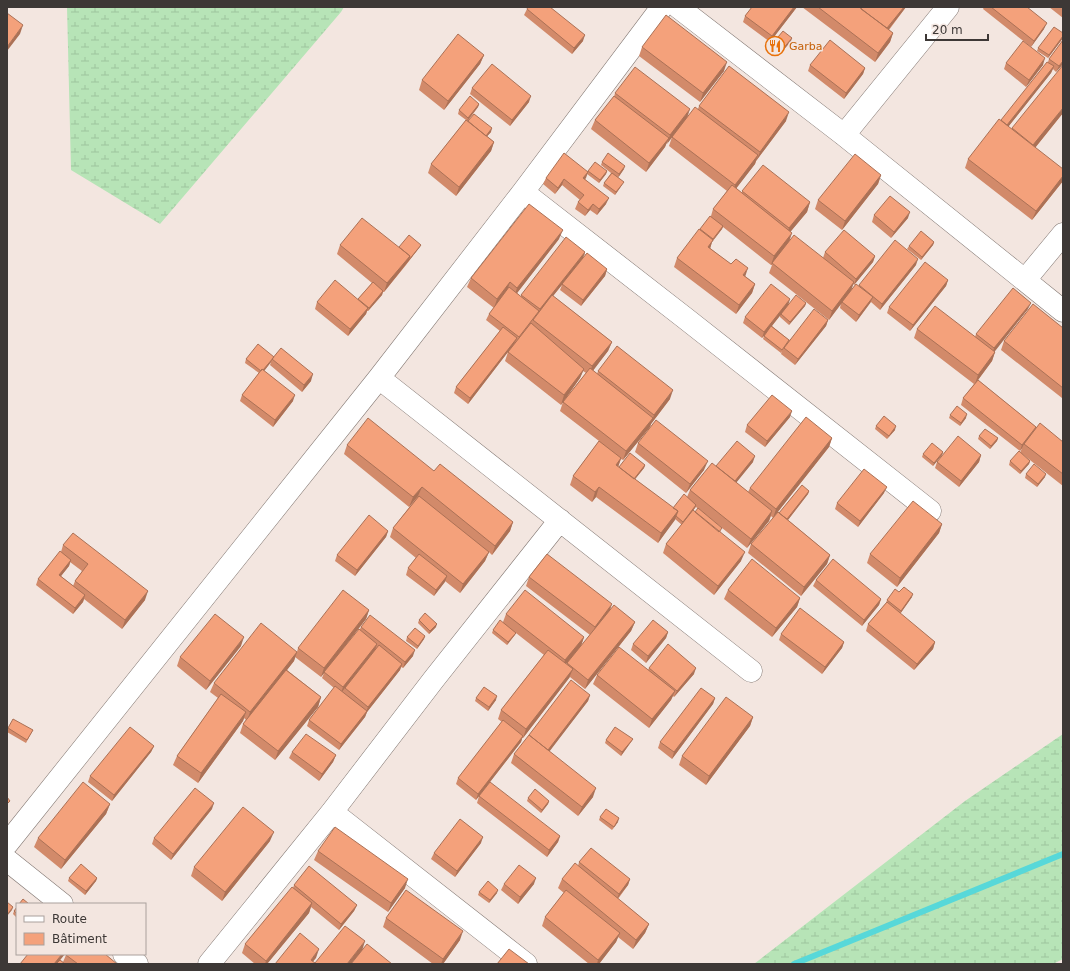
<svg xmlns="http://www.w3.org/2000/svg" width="1070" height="971" font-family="'DejaVu Sans',sans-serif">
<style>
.wetland{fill:url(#wetland-marsh)}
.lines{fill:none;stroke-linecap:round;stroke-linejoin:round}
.stream{stroke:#57d8d9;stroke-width:6}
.minor-casing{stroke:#827772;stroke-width:23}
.minor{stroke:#fff;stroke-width:22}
.wall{fill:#d28a6a;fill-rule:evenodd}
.shaded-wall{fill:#ab7156}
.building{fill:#f4a17b;stroke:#ab7156}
.labels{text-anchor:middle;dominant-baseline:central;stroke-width:3;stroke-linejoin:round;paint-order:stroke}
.food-label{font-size:11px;fill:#c56008;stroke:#f3e6e0;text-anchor:start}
</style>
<defs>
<pattern id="wetland-marsh" width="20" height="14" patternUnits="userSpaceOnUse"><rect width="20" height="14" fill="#b7e4b7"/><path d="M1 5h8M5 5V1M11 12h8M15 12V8" fill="none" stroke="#9ec49e"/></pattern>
</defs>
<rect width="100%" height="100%" fill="#f3e6e0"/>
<path class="wetland" d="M67,7H344L341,12L160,224L71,170Z
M1063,734V959L1053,964H754L965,801Z"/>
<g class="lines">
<path class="stream" d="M794,964L1063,854"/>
<defs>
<path id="minor" d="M678,7L844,135L1063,311
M844,135L948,7
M523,192L685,318L930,511
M1025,280L1063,234
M379,378L751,671
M332,812L526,964
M7,844L379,378L523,192L662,7
M7,860L62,904
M124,954L137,964
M209,964L332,812L434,679L560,520"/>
</defs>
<use href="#minor" class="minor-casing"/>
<use href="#minor" class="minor"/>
</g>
<path class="wall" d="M752,7H797L770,42L743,22L745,16Z
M802,7H859L861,9L906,7L889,30L893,33L890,42L875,62Z
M984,7H1027L1044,29L1031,47L983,9Z
M1049,7H1063V18Z
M527,9L583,41L572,54L524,15Z
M1063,33V38L1048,58L1037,51L1038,48Z
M1063,40V64L1056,72L1053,69L1051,73L1008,127L1012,129V128L1063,113L1035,148L1063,181L1032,220L965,168L968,159L1001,121L1048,62L1049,59Z
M791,41L781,53L772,46L773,43Z
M642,47L724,71L700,102L639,56Z
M484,55L480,64L444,110L419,90L422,80Z
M1006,63L1043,65L1026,87L1004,69Z
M810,65L865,68L863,74L844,99L808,71Z
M472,88L529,102L510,126L470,94Z
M615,93L687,117L698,109L699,106L786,121L756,161L755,164L736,188L742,193V191L810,202L807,212L791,231L789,242L823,258L825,252L875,256L873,262L854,285L853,284L851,290L858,286L859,285L916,265L880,310L871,302L856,322L840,308L841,303L829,320L769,273L772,265H771L723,227L722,229L712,242L710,248L755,284L752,293L736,314L674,267L677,258L711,216L713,209L727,191L669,146L672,137L666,144L665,147L646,172L591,129L595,120L614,97Z
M479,104L478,107L468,121L491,132L487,136L494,142L491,151L456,196L428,173L431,164L466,120L458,114L459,110Z
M602,162L624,169L618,177L622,185L615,195L603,186L604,183L611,173L601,165Z
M588,171H607L606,174L599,183L587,174L585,179L606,204L597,215L590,210L585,216L575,209L578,202L580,200L562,185L555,194L543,184L546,178L587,172Z
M881,175L878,184L842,230L815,209L818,200Z
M874,215L908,218L891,238L872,222Z
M559,239L517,293L521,297V295L585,252L583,258L607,269L605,276L581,306L560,290L562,285L553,296L612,342L608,351L593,370L597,374L598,371L670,399L651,424L650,427L623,460L621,459L618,467H619L645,465L644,468L635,479L673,508L687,497L690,490L716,466L753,462L736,482L748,492L750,488L832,438L829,447L773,518L771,516L769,521L747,548L696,507L693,510L721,531L720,532L741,561L714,595L663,553L666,544L682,525L675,519L658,543L596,497L592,502L570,485L573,476L599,441L560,411L563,402L586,373L583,371L580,378L561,405L505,361L508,352L468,404L454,393L456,387L500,331L486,320L489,314L494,308L467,287L471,278Z
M934,242L933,245L921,260L907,249L909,246Z
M340,245L399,247L421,245L419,248L406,265L384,292H383L382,295L368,311H367L366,314L348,336L315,309L317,302L358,299L372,283L337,254Z
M948,280L946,286L910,331L887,313L889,307Z
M806,303L805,306L789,325L780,317V315L772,326L789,340L828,320L826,326L795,365L781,354L782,351L781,353L763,339L764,336L762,338L743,323L745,317L788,305Z
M1028,309L994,351L995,352L992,361L978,380L1036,427L1063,442V486L1021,453L1030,461L1029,464L1020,474L1009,465L1010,461L1020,453L1022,448L1020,451L961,405L963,398L974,384L914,338L917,329L975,337L976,334Z
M1063,328V397L1062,398L1001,350L1004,341Z
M274,357L311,381L302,392L270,365L271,362L264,371L293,401L273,427L240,401L242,395L259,373L245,363L246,359Z
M950,415L966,418L960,426L949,418Z
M790,417L765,447L745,432L747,425Z
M876,426L895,430L887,439L875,429Z
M979,436L998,438L997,441L990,449L978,439Z
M638,443L704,470L686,493L635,452Z
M347,445L434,471L513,522L510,531L492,555L489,552L485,561L460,593L445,581L434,596L406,575L408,568L416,558L390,537L393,528L418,496L409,507L344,454Z
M943,452L942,455L933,466L922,457L923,454Z
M981,455L979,462L959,487L935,468L937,462Z
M1026,474L1045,477L1037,487L1025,478Z
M809,491L808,494L788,520L830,555L827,564L801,596L748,553L751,544L779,513Z
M884,493L858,527L835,509L837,503Z
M942,524L939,533L897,587L867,563L870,554Z
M388,531L386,537L355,576L335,561L337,555Z
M63,545L145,600L122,629L84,599L83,602L73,614L36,585L38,579L61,552ZM70,562L82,571L75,581L73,586L61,576L69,566Z
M529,577L611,609L635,622L631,631L585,689L570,677L523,738H522L521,742L476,800L456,784L458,778L502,722L498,719L501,710L544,655L516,633L514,636L507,645L492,633L493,630L503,622L506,614L584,637L581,646L566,664L567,665V663L590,635L526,586Z
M816,580L881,599L879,605L862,626L813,586Z
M728,590L800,598L797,607L772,637L724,599Z
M899,592L912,597L900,614L935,642L933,649L914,670L866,631L868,624L886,603L887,600Z
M369,610L366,619L335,659L360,629L361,627L413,656L403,668L401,667L400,670L367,712L365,717L339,750L307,726L309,720L334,688L322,678L324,673L321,677L295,657L294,661L287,670L321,697L318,707L275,760L240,733L243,724L246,720L244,718L243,721L198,783L173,765L177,756L218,698L210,692L214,683L297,652L298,648Z
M419,620L436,627L429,634L418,623Z
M668,632L666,638L646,663L631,650L633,644Z
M781,634L844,642L842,648L822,674L779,640Z
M425,636L424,639L417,649L406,641L407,637Z
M241,646L206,690L177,666L180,657Z
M649,668L694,674L674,697L673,696L671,700L649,728L593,684L597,675L648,670Z
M590,695L588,701L549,751L593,797L578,816L511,763L514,754Z
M476,698L496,700L488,711L475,701Z
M715,698L713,704L672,759L658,748L660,742Z
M753,717L750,726L706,785L679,765L682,756Z
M8,728L33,730L26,743L7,732Z
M633,739L631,742L621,756L605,743L606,740Z
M154,746L151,752L112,801L88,782L90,776Z
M292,752L336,755L333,762L319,781L289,758Z
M479,796L560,836L558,842L547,857L477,803Z
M528,798L549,801L548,804L541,813L527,801Z
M110,804L106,814L61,869L34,847L38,838Z
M212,809L171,860L152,844L154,838Z
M600,817L618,822L612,830L599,820Z
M270,841L222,901L191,876L194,867Z
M481,843L455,877L431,859L434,853Z
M318,851L405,888L388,912L314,860Z
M579,862L630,879L628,885L618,899L649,924L645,933L633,949L618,937L616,942L599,964H589L542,926L545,917L564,893L558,888L562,879L578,866Z
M69,878H97L96,881L85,895L68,881Z
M504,884H534L518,904L501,890Z
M294,885L357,905L354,911L339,930L311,907L309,913L267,964H255L242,953L245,944L293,888Z
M479,892L497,893L489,903L478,895Z
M17,907V918L13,914L14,911Z
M386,918L460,940L443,964H433L383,927Z
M66,955L117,964H20L60,960L63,962Z"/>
<path class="shaded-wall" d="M794,7H797L770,42L772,36Z
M904,7H906L884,35L887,29Z
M1047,23L1044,29L1031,47L1034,41Z
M23,25L20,34L7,51V47Z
M893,33L890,42L875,62L878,53Z
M585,35L583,41L572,54L574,48Z
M1063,36V38L1048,58L1049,55Z
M792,38L791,41L781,53L782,50Z
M484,55L480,64L444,110L448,101Z
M1045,58L1043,65L1026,87L1029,80Z
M1063,61V64L1056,72L1059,66Z
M727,62L724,71L700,102L703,93Z
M1054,66L1051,73L1004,132L1007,125Z
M865,68L863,74L844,99L846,93Z
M531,96L529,102L510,126L512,120Z
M479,104L478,107L467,121L468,118Z
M1063,108V113L1030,154L1033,145Z
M690,109L687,118L667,144L670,135Z
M789,112L786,121L756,161L760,152Z
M492,128L491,132L482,142L483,139Z
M669,138L665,147L646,172L649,163Z
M494,142L491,151L456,196L459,187Z
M758,155L755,164L732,194L735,185Z
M625,166L624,169L618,178L619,174Z
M607,171L606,174L599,183L600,180Z
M588,172L586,178L581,184L583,178Z
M881,175L878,184L842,230L845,221Z
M1063,176V181L1032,220L1036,211Z
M564,179L562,185L555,194L558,188Z
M624,182L622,185L615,195L616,192Z
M609,198L606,204L597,215L599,209Z
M810,202L807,212L786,237L789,228Z
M593,204L590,210L585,216L588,210Z
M910,212L908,218L891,238L894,232Z
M723,226L722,229L712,242L710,249L708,247Z
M563,230L559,239L514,297L517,288Z
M792,233L789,242L771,265L774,256Z
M934,242L933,245L921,260L922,257Z
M421,245L419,248L384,292L387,283L410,256Z
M585,252L583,258L538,315L540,309Z
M875,256L873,262L854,285L856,279Z
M918,259L916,265L880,310L882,304Z
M748,268L745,277L743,275Z
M607,269L605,276L581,306L583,300Z
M948,280L946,286L910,331L913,325Z
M510,282L507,291L494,308L497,299Z
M854,282L851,291L829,320L832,311Z
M755,284L752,293L736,314L739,305Z
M383,291L382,295L368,311L369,308Z
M873,297L870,303L856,322L859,315Z
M790,299L788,306L762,338L764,332Z
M806,303L805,306L789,325L790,322Z
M1031,303L1028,309L992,355L994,348Z
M368,308L366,314L348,336L350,329Z
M828,320L826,326L795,365L798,359Z
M517,338L514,344L468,404L470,398Z
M612,342L608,351L589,376L592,366Z
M995,352L992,361L975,384L978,375Z
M272,359L271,362L261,375L262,372Z
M584,369L580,378L561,405L564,395Z
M313,374L311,381L302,392L304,385Z
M673,390L670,399L651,424L650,427L623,460L626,451L653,418L654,415Z
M295,395L293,401L273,427L275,420Z
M792,411L790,417L765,447L767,441Z
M967,414L966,418L960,426L961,423Z
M896,426L895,430L887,439L889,436Z
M1036,427L1024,444L1022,448L1020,451L1022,445Z
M832,438L829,447L773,518L776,509Z
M998,438L997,441L990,449L991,446Z
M943,452L942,455L933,466L934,463Z
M981,455L979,462L959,487L961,481Z
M755,456L753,462L732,488L734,481Z
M621,458L618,467L616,465Z
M708,461L704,470L686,493L690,484Z
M1030,461L1029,464L1020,474L1021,471Z
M645,465L644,468L632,483L633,480Z
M1046,474L1045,477L1037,487L1038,484Z
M422,487L418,496L409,507L413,497Z
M599,487L596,497L592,502L595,492Z
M887,487L884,493L858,527L860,521Z
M809,491L808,494L784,525L785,522Z
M696,505L695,508L682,525L683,522Z
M678,511L675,520L658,543L661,533Z
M772,511L769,521L747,548L751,539Z
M513,522L510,531L492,555L495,546Z
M942,524L939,533L897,587L900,578Z
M388,531L386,537L355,576L357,570Z
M489,552L485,561L460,593L463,584Z
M745,552L741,561L714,595L718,586Z
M830,555L827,564L801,596L804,587Z
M71,560L69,566L57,581L59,575Z
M447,576L445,582L434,596L436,590Z
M148,591L145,600L122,629L125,620Z
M913,594L912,597L900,614L901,611Z
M85,595L83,602L73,614L75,608Z
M800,598L797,607L772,637L776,628Z
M881,599L879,605L862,626L864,620Z
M612,604L609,613L592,636L595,627Z
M369,610L366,619L321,677L324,668Z
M635,622L631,631L585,689L588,680Z
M437,624L436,627L429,634L430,631Z
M668,632L666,638L646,663L648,656Z
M516,633L514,636L507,645L508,642Z
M425,636L424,639L417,649L418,646Z
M244,637L241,646L206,690L210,681Z
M584,637L581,646L562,669L565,660Z
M844,642L842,648L822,674L825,667Z
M935,642L933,649L914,670L917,664Z
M377,644L375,650L341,693L343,687Z
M415,650L413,656L403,668L405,662Z
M297,652L294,661L247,721L250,712Z
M402,664L400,670L367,712L365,717L339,750L341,744L366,712L368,707Z
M696,668L694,674L674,697L677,691Z
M573,669L569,678L523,738L526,729Z
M675,691L671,700L649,728L652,719Z
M590,695L588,701L546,756L548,750Z
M497,696L496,700L488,711L489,707Z
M321,697L318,707L275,760L278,751Z
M715,698L713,704L672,759L674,752Z
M246,712L243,721L198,783L201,773Z
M753,717L750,726L706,785L709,776Z
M523,736L521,742L476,800L478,794Z
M633,739L631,742L621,756L622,752Z
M154,746L151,752L112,801L114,795Z
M336,755L333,762L319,781L322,774Z
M596,788L593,797L578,816L582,807Z
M549,801L548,804L541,813L542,810Z
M214,803L212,809L171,860L173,854Z
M110,804L106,814L61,869L65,860Z
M619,818L618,822L612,830L614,827Z
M274,832L270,841L222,901L225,892Z
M560,836L558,842L547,857L549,850Z
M483,837L481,843L455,877L457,871Z
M97,878L96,881L85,895L86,891Z
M536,878L534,884L518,904L520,897Z
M408,879L405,888L388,912L391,903Z
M630,879L628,885L616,900L619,894Z
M498,890L497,893L489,903L490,900Z
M312,903L309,913L267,964H265L266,961Z
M357,905L354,911L339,930L341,924Z
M13,907L12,910L7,916V915Z
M649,924L645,933L633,949L636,940Z
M463,931L460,940L443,964H441L443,959Z
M620,933L616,942L599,964H597L598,960Z
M365,941L362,951L351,964H347Z
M319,949L316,958L311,964V960Z
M62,954H65L57,964H54Z"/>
<path class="building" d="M528,7H550L585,35L574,48L527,9Z
M752,7H794L772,36L745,16Z
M818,7H859L893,33L878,53Z
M862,7H904L887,28L861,9Z
M991,7H1027L1047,23L1034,41Z
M7,13L23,25L7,47Z
M666,15L727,62L703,93L642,47Z
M1054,27L1063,33V36L1049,55L1038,48Z
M783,31L792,38L782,50L773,43Z
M458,34L484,55L448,101L422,80Z
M830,40L865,68L846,93L810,65Z
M1063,40V61L1059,66L1049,59Z
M1023,41L1045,58L1029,80L1006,63Z
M1047,62L1054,66L1007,125L1001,120Z
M492,64L531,96L512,120L472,88Z
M1063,65V108L1033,145L1012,128Z
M729,66L789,112L760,152L699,106Z
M635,67L690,109L670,135L615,93Z
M470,96L479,104L468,118L459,110Z
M614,96L669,138L649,163L595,120Z
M695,107L758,155L735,185L672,137Z
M474,114L492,128L486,136L468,121Z
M999,119L1063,169V176L1036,211L968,159Z
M466,120L494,142L459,187L431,164Z
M564,153L588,172L583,178L609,198L599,209L593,204L588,210L578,202L584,195L564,179L558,188L546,178Z
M608,153L625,166L619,174L602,162Z
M855,154L881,175L845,221L818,200Z
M595,162L607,171L600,180L588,171Z
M763,165L810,202L789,228L742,191Z
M612,173L624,182L616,192L604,183Z
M732,185L792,233L774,256L713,209Z
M890,196L910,212L894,232L874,215Z
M529,204L563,230L517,288L510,282L497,299L471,278Z
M710,216L723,226L713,239L700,229Z
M362,218L410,256L387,283L340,245Z
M699,229L713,240L708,247L731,264L736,259L748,268L743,275L755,284L739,305L677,258Z
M844,230L875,256L856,279L825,252Z
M921,231L934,242L922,257L909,246Z
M409,235L421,245L408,261L410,256L399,247Z
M794,235L854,282L832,311L772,263Z
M566,237L585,252L540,309L521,295Z
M895,240L918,259L882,304L859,285Z
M587,253L607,269L583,300L562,284Z
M925,262L948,280L913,325L889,307Z
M335,280L368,308L350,329L317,302Z
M373,282L383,291L369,308L358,299Z
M771,284L790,299L764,332L745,317Z
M856,284L873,297L859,315L842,302Z
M509,287L539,311L519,337L489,314Z
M1013,288L1031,303L994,348L976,334Z
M552,295L612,342L592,366L533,320Z
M796,295L806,303L790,322L781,314Z
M1033,304L1063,328V388L1004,341Z
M935,306L995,352L978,375L917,329Z
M814,309L828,320L798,359L784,348Z
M531,323L584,369L564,395L508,352Z
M771,326L789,340L782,350L764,336Z
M503,327L517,338L470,398L456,387Z
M258,344L274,357L263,370L262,369L261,371L246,359Z
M617,346L673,390L654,415L598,371Z
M281,348L313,374L304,385L272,359Z
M590,368L653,418L626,451L563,402Z
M262,369L295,395L275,420L242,395Z
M978,380L1036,427L1022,445L963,398Z
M772,395L792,411L767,441L747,425Z
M957,406L967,414L961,423L950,415Z
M884,416L896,426L889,436L876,426Z
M806,417L832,438L776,509L750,488Z
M368,418L434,471L440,464L513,522L495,546L422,487L413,497L347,445Z
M656,420L708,461L690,484L638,443Z
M1040,423L1063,442V474L1024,444Z
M985,429L998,438L991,446L979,436Z
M958,436L981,455L961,481L937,462Z
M599,441L621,458L616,465L678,511L661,533L599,487L595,492L573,476Z
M737,441L755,456L735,481L716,466Z
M932,443L943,452L934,463L923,454Z
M1019,451L1030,461L1021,471L1010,461Z
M630,453L645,465L634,479L619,467Z
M712,463L772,511L751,539L690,490Z
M1034,464L1046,474L1038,484L1026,474Z
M864,469L887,487L860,521L837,503Z
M802,485L809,491L787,519L779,513Z
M684,494L696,505L683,522L676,516L678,511L673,508Z
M419,496L489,552L463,584L393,528Z
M913,501L942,524L900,578L870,554Z
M698,508L722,528L719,532L695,512Z
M693,510L745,552L718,586L666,544Z
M778,512L830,555L804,587L751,544Z
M369,515L388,531L357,570L337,555Z
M73,533L148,591L125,620L75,581L88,564L63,545Z
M60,551L71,560L59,575L85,595L75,608L38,579Z
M419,554L447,576L436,590L408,568Z
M547,554L612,604L595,627L529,577Z
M752,559L800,598L776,628L728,590Z
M833,559L881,599L864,620L816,580Z
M904,587L913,594L901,611L887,600L895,589L899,592Z
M343,590L369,610L324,668L298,648Z
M525,590L584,637L565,660L506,614Z
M887,602L935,642L917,664L868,624Z
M614,605L635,622L588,680L567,663Z
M800,608L844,642L825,667L781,634Z
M425,613L437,624L430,631L419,620Z
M215,614L244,637L210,681L180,657Z
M370,615L415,650L405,662L361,627Z
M500,620L516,633L508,642L493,630Z
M653,620L668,632L648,656L633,644Z
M261,623L297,652L250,712L214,683Z
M415,628L425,636L418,646L407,637Z
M359,629L377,644L343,687L324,672Z
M668,644L696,668L677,691L649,668Z
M379,645L402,664L368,707L345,688Z
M619,647L675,691L652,719L597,675Z
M548,650L573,669L526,729L501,710Z
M286,670L321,697L278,751L243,724Z
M571,680L590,695L548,750L529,735Z
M335,686L367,711L341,744L309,720Z
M484,687L497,696L489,707L476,698Z
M701,688L715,698L674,752L660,742Z
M221,694L246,712L201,773L177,756Z
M726,697L753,717L709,776L682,756Z
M13,719L33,730L27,740L8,728Z
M503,720L523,736L478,794L458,778Z
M130,727L154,746L114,795L90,776Z
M615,727L633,739L622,752L606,740Z
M306,734L336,755L322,774L292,752Z
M529,735L596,788L582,807L514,754Z
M83,782L110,804L65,860L38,838Z
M490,782L560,836L549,850L479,796Z
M195,788L214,803L173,854L154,838Z
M535,789L549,801L542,810L528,798Z
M7,797L10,801L7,804Z
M243,807L274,832L225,892L194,867Z
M606,809L619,818L614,827L600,817Z
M460,819L483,837L457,871L434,853Z
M335,827L408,879L391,903L318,851Z
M591,848L630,879L619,894L579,862Z
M575,863L649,924L636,940L562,879Z
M81,864L97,878L86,891L69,878Z
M519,865L536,878L520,897L504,884Z
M309,866L357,905L341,924L294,885Z
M488,881L498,890L490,900L479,892Z
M292,887L312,903L266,961L245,944Z
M406,890L463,931L443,959L386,918Z
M566,890L620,933L598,960L545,917Z
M23,899L29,904H19Z
M7,902L13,907L7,915Z
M17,907V914L14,911Z
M345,926L365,941L347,964H275L300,933L319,949L311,960L315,963Z
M367,944L392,964H351Z
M509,949L529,964H497Z
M28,954H62L54,964H20Z
M66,954H105L117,964H78L66,955Z
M60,960L65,964H56Z"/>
<defs>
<symbol id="restaurant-ring" viewBox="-11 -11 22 22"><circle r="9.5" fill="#f3e6e0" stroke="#e8710a" stroke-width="1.5"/><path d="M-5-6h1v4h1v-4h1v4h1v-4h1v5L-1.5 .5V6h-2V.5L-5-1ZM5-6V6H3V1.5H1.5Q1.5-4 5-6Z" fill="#e8710a"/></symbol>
</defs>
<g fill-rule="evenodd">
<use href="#restaurant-ring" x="764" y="35" width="22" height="22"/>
</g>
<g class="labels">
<g class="food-label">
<text x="789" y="46">Garba</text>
</g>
</g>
<rect width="1070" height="971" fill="none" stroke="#3d3836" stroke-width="16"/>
<rect x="16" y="903" width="130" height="52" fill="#f3e6e0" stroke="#aaa09c"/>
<rect x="24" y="916" width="20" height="6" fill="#ffffff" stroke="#aaa09c"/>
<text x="52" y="923" font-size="12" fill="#3d3836">Route</text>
<rect x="24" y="933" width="20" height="12" fill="#f4a17b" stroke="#aaa09c"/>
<text x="52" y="943" font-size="12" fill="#3d3836">Bâtiment</text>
<path d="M926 34v6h62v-6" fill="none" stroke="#3d3836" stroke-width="2"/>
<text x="932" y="34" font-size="12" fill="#3d3836" stroke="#f3e6e0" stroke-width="3" paint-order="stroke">20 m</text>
</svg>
